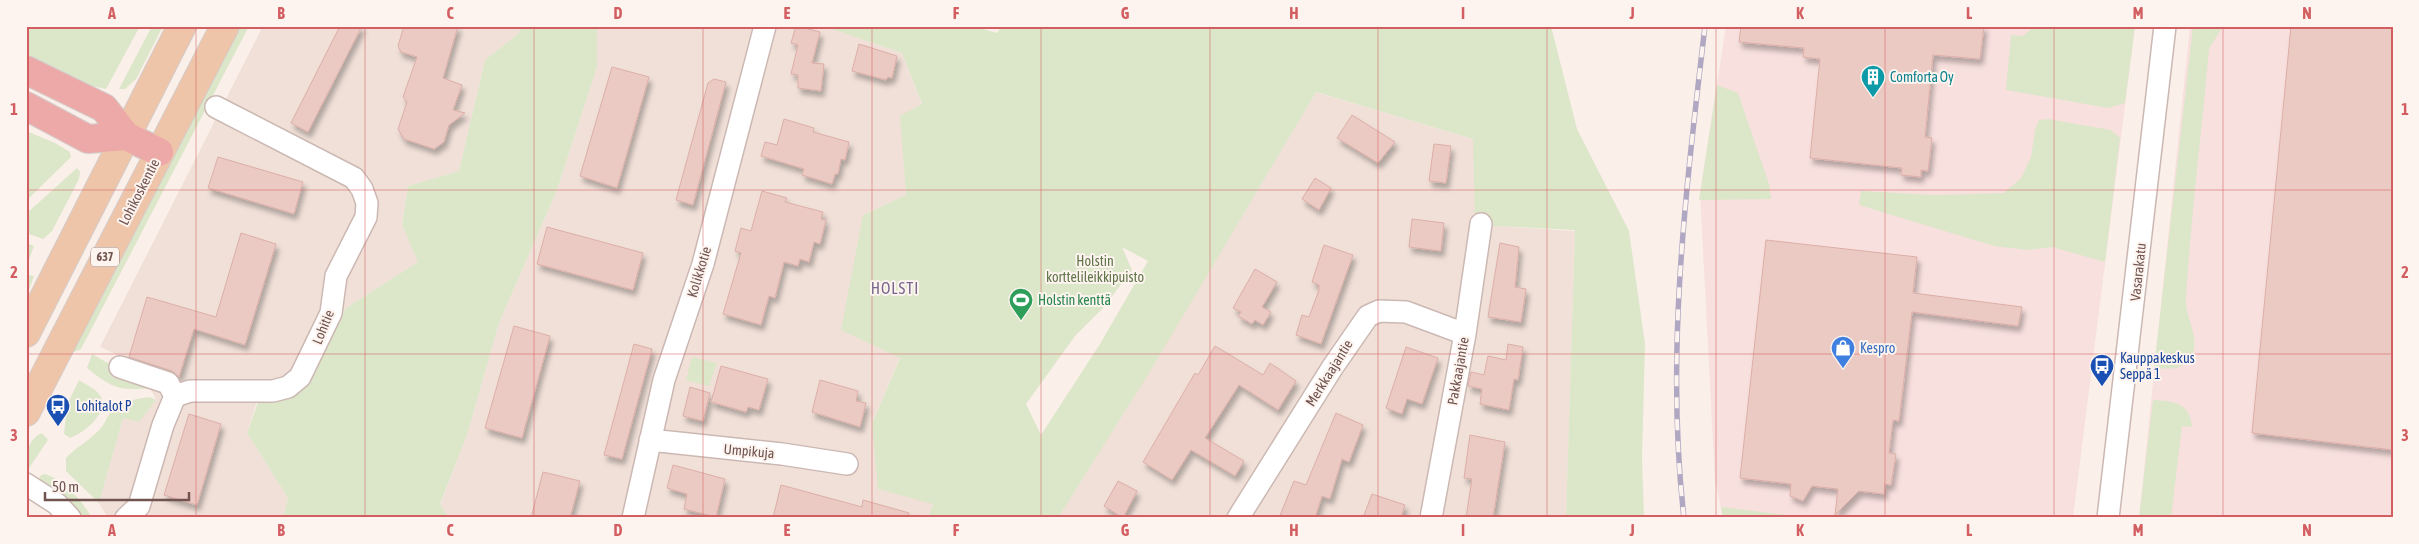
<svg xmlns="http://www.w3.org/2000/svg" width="2419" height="544" font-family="'Asap Condensed',sans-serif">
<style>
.residential{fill:#f0e0d8}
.commercial{fill:#f8e0de}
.green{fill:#dce6c9;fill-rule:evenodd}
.building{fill:#eccac4;stroke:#dcaea7;filter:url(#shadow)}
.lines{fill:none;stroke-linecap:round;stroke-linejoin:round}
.minor-casing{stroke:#ccb8b3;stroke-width:24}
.major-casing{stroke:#d4ccca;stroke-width:30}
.highway-casing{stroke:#d4ccca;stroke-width:30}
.minor{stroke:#fff;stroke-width:21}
.major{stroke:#efc5aa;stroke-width:28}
.highway{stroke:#eca9a8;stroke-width:28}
.rail-casing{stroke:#b0a8c2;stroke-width:5.5}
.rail{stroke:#fdf4ef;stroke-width:4;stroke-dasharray:11;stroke-linecap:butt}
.grid{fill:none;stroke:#d35e61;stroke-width:1;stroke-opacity:0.55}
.labels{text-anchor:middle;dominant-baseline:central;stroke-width:4;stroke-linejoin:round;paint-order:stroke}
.shield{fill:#fdf4ef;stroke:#9b8480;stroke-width:1}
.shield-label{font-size:12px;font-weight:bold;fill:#715450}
.culture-label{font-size:14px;fill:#0d838f;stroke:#fdf4ef;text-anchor:start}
.street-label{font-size:14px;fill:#715450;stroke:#fdf4ef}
.park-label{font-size:14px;fill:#61754a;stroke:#fdf4ef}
.leisure-label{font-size:14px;fill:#27864d;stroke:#fdf4ef;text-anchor:start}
.shop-label{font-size:14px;fill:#366cbe;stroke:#fdf4ef;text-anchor:start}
.transit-label{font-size:14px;fill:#164399;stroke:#fdf4ef;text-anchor:start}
.quarter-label{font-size:16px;letter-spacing:1px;fill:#78678c;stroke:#fdf4ef}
.neatline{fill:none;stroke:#d35e61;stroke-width:2}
.grid-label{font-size:16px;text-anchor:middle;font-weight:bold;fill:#d35e61}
</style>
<defs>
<filter id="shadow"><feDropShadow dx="3" dy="5.5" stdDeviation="2.5" flood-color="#0004"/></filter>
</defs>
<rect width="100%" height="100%" fill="#faefe9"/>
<path class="residential" d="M263,26H521L519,33L485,60L459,171L408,186L402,224L418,262L346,308L309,374L257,401L247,433L288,498L283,518H108L99,503L123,418L139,421L156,400L148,383L122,357L100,347Z
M597,26H823L902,53L922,105L901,116L906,195L863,215L900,357L872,424L933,504L928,518H449L440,505L467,435L499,323L557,190L597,67Z
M1315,92L1473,139L1495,226L1575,231L1566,518H1058L1149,372Z"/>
<path class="commercial" d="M1726,26H2135L2073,518H1723L1715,480L1700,193Z
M2190,26H2393V518H2139Z"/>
<path class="green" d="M26,26H140L106,89L88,85L26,56Z
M152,26H163L136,79L125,89H119Z
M238,26H249L81,349L69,354Z
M521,26H597V67L557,190L499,323L467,435L440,504L449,518H283L288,498L247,433L258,402L272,400L309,374L346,308L418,262L402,225L408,186L459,171L485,60L519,33Z
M823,26H973L997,33L1002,26H1551L1577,129L1629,231L1645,344L1642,458L1644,518H1566L1575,230L1494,226L1475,222L1473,139L1316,92L1149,373L1058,518H928L933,504L878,489L872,424L900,358L841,330L863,215L906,195L900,116L922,104L902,53ZM1122,247L1148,261L1100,344L1041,435L1026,404L1075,336L1103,308L1132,270Z
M2035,26H2135L2125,103L2108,108L2006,90L2011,35L2023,36Z
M2193,26H2223L2209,49C2202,132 2191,214 2186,297C2184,315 2199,334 2193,353C2187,371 2170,369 2154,368Z
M1717,85L1738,93L1769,184L1771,199L1699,200Z
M2048,119L2111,130L2120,138L2105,262L2052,247L2028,250L1994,246L1859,205L1861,191L1935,195L2004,193L2021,178L2031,157L2035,130L2039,120Z
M26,131L55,143L70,152L71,157L26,201Z
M77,168L80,172L79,179L52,231L43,239L26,233V214Z
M26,243L34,246L26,268L28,275L34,276L26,298Z
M92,354L151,388C118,391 112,388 87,368Z
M692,357L717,363L709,386L686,380Z
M79,380C86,385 98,390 101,397C108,414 84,433 70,438L64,434L67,405Z
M150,397L156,400L139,422L123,418L99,503L66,471V458C75,448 86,443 96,433C101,429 104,424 107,418C118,400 132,400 150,397Z
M2153,400C2173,401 2190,402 2192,427L2182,426L2171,518H2139Z
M42,433L48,440L27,471C25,457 27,439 42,433Z
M44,474C63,478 83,502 92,518H82L78,512L39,480L40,476Z
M1721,507L1812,518H1723Z"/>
<path class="building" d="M340,26H362L308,132L291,123Z
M404,26H458L443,78L462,85L453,110L465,113L449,125L444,142L434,149L404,139L398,129L407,102L403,97L417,57L401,52L398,46Z
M796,26L820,32L812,63L824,64L821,91L798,88V75L791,74L798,45L791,43Z
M1741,26H1984L1980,59L1933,55L1925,137L1932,138L1928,171L1921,170V177L1901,175L1902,168L1810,158L1820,59L1803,57L1804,48L1739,42Z
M2291,26H2393V450L2252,433Z
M859,44L897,56L892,78L888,77L886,80L852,71Z
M612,67L649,77L617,188L580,176Z
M714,79L726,82L693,205L676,200L708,83Z
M1352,115L1395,142L1378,163L1337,138Z
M784,119L814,128L813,132L849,142L845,160L841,159L838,174H835L832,184L802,175L804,169L761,156L765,142L777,145Z
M1434,144L1451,146L1446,183L1429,181Z
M218,157L303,182L294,214L208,188Z
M1315,178L1331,188L1319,210L1302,199Z
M762,191L787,198L785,202L823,212L821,219L826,220L820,244L814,242L809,262L800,259L798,266L784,262L775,298L769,296L761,325L723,314L741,253L735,251L741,228L751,231Z
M1412,219L1444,223L1441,251L1409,247Z
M547,227L643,253L633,290L537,264Z
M241,233L276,244L245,345L194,329L179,377L172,371L129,357L147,297L216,317Z
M1766,240L1917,257L1913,293L2022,307L2018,326L1912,312L1899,421L1893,420L1889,453L1896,454L1891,485L1885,484L1884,494L1859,491L1835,515L1838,489L1812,486L1803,501L1790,496L1791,484L1740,478Z
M1500,243L1519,247L1515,287L1526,289L1521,322L1488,317Z
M1324,245L1353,255L1321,344L1296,335L1302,315L1309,317L1319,290V285L1312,282Z
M1255,269L1277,282L1262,307L1271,312L1263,325L1255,320L1252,324L1238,316L1241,312L1233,308Z
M514,326L550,336L522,438L485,428Z
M634,344L652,349L622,459L604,455Z
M1508,344L1523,347L1518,380L1514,379L1509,410L1480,404L1482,389L1468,386L1471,372L1484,375L1488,356L1506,360Z
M1215,346L1263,375L1270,363L1296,381L1278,410L1239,385L1205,438L1244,461L1235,476L1191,450L1172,480L1143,462L1195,373L1198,375Z
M1406,347L1438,358L1422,404L1407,399L1402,414L1386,408Z
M721,366L768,379L759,410L748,407L746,412L711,402Z
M820,380L858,391L856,401L866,403L860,427L812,412Z
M690,387L710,393L703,421L683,416Z
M1336,413L1363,425L1349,462L1342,459L1330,499L1322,496L1315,518H1279L1294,481L1306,485Z
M189,414L221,424L197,505L164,495Z
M1470,435L1505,442L1493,518H1466L1472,479L1464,478Z
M673,465L725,479L716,517L684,509L687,494L667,488Z
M543,472L580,481L570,518H531Z
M1118,481L1137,491L1123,518L1104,506Z
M781,485L862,507L863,500L909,513L908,518H773Z
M1372,494L1405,505L1401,518H1363Z"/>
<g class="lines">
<defs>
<path id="minor" d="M120,367L168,383L175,396
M650,440L782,454L847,464
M26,484L57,504L70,518
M126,518L139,506L163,425L175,396L190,391H273L288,387L300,377L331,313L336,276L366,217L367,203L362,189L354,178L216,107
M633,518L664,380L703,264L765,26
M1238,518L1332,368L1368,316L1379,311L1406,312L1465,334
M1431,518L1465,334L1481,224
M2108,518L2165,26"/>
<path id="major" d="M26,333L182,26
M26,412L225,26"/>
<path id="highway" d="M26,70L104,108L126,136L159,152
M26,106L88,139L126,136"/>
</defs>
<use href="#minor" class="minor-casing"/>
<use href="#major" class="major-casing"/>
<use href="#highway" class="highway-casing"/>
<use href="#minor" class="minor"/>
<use href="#major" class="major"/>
<use href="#highway" class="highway"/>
<defs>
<path id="rail" d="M1684,518C1665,354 1686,189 1705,26"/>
</defs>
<use href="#rail" class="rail-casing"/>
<use href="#rail" class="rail"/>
</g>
<path class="grid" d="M196,26V518M365,26V518M534,26V518M703,26V518M872,26V518M1041,26V518M1210,26V518M1378,26V518M1547,26V518M1716,26V518M1885,26V518M2054,26V518M2223,26V518M26,190H2393M26,354H2393"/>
<defs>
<symbol id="building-pin" viewBox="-11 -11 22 30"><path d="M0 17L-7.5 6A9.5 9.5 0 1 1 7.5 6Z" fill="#0f9aa8" stroke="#fdf4ef"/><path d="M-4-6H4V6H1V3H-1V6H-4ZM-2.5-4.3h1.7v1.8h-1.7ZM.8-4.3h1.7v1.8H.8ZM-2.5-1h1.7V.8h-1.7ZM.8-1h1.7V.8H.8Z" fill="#fff"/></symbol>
<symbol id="stadium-pin" viewBox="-11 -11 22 30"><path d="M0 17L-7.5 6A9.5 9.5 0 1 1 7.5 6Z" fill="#2e9e5b" stroke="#fdf4ef"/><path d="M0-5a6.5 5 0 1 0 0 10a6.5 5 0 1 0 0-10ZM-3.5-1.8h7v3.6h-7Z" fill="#fff"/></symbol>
<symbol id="shop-pin" viewBox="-11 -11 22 30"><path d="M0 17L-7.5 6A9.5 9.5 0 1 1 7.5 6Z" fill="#3f7fe0" stroke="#fdf4ef"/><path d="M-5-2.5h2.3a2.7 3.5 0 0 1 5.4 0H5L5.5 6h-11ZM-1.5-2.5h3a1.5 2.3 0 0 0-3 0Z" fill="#fff"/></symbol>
<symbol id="bus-pin" viewBox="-11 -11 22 30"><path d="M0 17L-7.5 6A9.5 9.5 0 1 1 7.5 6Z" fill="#1a4fb4" stroke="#fdf4ef"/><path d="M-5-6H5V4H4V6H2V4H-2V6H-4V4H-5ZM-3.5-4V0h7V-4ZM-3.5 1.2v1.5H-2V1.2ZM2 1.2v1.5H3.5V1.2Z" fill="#fff"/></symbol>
</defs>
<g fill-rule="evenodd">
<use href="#building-pin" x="1859" y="63" width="28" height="38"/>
<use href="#stadium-pin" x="1007" y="286" width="28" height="38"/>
<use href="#shop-pin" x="1829" y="334" width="28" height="38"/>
<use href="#bus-pin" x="2088" y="352" width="28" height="38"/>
<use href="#bus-pin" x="44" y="392" width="28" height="38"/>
</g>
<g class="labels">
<rect class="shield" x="91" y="247.5" width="28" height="19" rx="4"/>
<g class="shield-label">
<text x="105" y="257">637</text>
</g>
<g class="culture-label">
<text x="1890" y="77">Comforta Oy</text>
</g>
<g class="street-label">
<text transform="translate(139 192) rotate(-63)">Lohikoskentie</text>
<text transform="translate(699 272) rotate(-73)">Kolikkotie</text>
<text transform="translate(2138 272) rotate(-84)">Vasarakatu</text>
<text transform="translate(323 327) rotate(-68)">Lohitie</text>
<text transform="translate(1458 371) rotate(-80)">Pakkaajantie</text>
<text transform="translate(1329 373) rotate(-58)">Merkkaajantie</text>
<text transform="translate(749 451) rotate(5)">Umpikuja</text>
</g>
<g class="park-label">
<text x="1095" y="261">Holstin<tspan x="1095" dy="16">korttelileikkipuisto</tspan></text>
</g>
<g class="leisure-label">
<text x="1038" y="300">Holstin kenttä</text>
</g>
<g class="shop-label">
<text x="1860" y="348">Kespro</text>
</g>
<g class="transit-label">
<text x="2120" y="358">Kauppakeskus<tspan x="2120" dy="16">Seppä 1</tspan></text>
<text x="76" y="406">Lohitalot P</text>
</g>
<g class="quarter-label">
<text x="895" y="288">HOLSTI</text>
</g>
</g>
<rect width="2419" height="544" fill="none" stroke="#fdf4ef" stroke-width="55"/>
<path d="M45 492v8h144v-8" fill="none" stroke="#715450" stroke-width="2.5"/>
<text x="52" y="492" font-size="15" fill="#715450" stroke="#fdf4ef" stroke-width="4" paint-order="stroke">50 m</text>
<rect x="28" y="28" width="2364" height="488" class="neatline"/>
<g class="grid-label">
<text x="112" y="19">A</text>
<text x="281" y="19">B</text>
<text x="450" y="19">C</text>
<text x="618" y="19">D</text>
<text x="787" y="19">E</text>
<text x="956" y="19">F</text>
<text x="1125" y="19">G</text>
<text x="1294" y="19">H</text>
<text x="1463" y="19">I</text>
<text x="1632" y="19">J</text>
<text x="1800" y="19">K</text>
<text x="1969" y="19">L</text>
<text x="2138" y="19">M</text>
<text x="2307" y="19">N</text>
<text x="14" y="115">1</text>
<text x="2405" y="115">1</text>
<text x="14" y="278">2</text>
<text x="2405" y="278">2</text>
<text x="14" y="441">3</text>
<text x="2405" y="441">3</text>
<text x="112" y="536">A</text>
<text x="281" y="536">B</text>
<text x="450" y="536">C</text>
<text x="618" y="536">D</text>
<text x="787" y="536">E</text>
<text x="956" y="536">F</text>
<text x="1125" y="536">G</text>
<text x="1294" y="536">H</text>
<text x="1463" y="536">I</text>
<text x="1632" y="536">J</text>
<text x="1800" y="536">K</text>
<text x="1969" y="536">L</text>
<text x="2138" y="536">M</text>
<text x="2307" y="536">N</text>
</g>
</svg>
